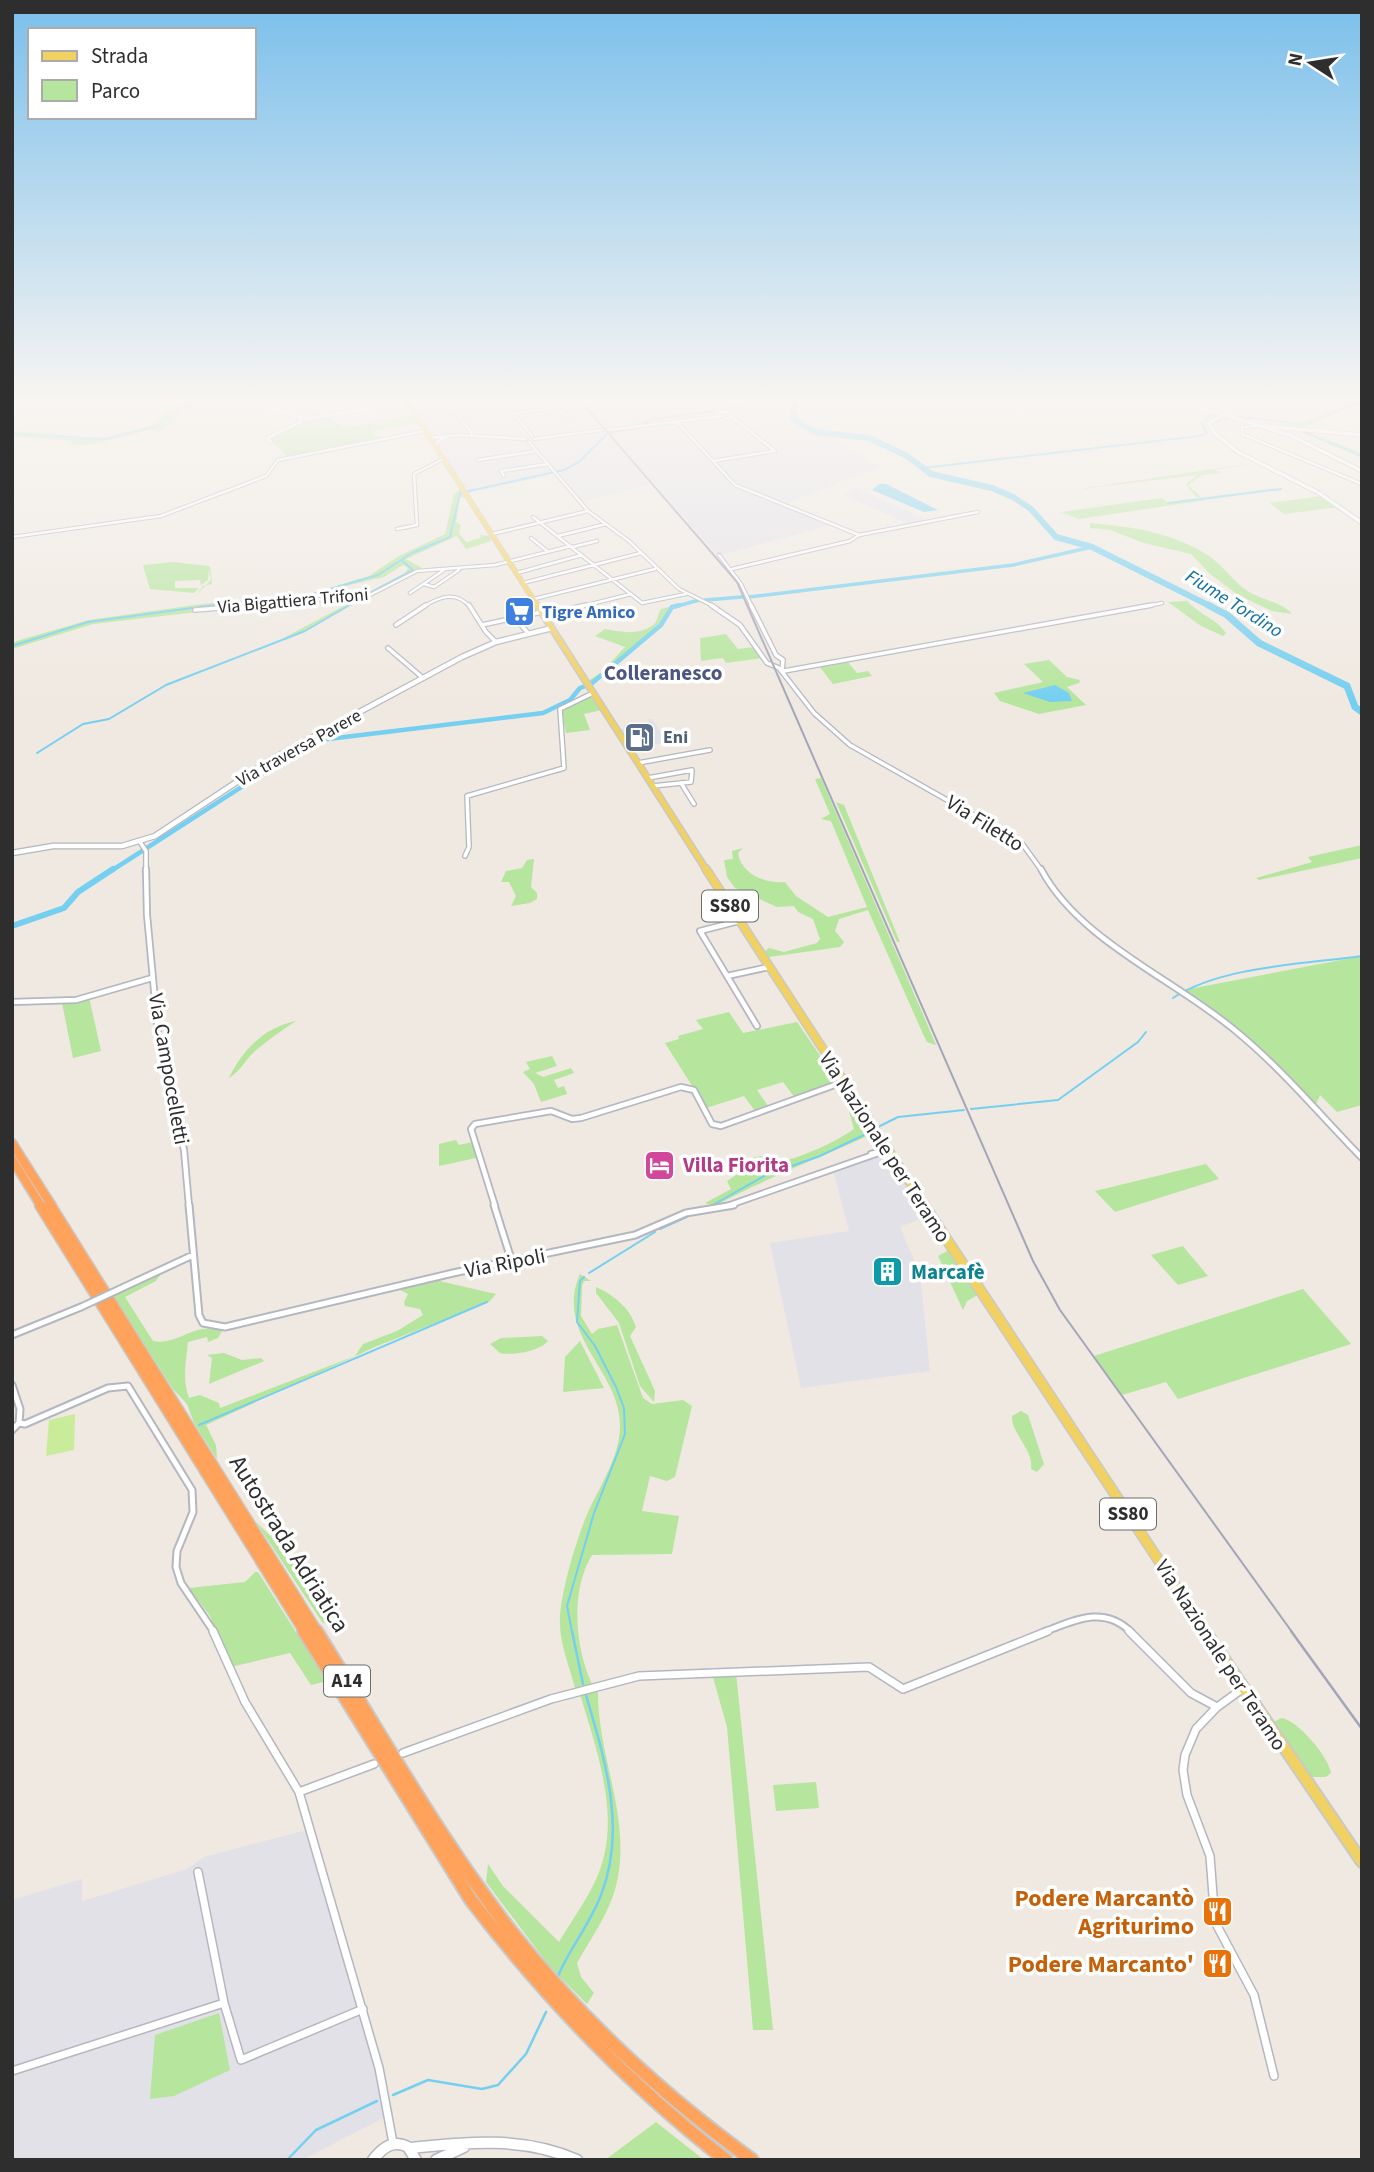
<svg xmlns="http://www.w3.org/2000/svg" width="1374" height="2172" font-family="'Source Sans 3',sans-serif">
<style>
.industrial{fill:#e3e1e8}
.green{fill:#b6e59e}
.pitch{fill:#c9ec9a}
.water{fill:#75cff0}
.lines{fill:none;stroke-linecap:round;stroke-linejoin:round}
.stream-far1{stroke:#75cff0;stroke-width:2}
.stream{stroke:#75cff0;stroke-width:2.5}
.canal-far2{stroke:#75cff0;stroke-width:3.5}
.canal-far1{stroke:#75cff0;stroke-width:4.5}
.canal{stroke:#75cff0;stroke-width:6}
.river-far1{stroke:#75cff0;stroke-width:6}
.river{stroke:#75cff0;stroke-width:7}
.minor-far4-casing{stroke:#b4b7c1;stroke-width:4.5}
.minor-far3-casing{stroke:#b4b7c1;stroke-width:6}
.minor-far2-casing{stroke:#b4b7c1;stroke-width:8}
.minor-far1-casing{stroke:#b4b7c1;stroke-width:9}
.minor-casing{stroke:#b4b7c1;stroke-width:10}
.tertiary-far1-casing{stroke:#b4b7c1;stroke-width:5}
.tertiary-casing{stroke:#b4b7c1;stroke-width:7}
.secondary-far1-casing{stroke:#b4b7c1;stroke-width:5}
.secondary-casing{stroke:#b4b7c1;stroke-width:13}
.primary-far4-casing{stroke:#c9c9c9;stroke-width:6}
.primary-far3-casing{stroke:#c9c9c9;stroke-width:8}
.primary-far2-casing{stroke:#c9c9c9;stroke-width:10}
.primary-far1-casing{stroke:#c9c9c9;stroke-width:12}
.primary-casing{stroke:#c9c9c9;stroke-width:14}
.motorway-far2-casing{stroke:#c9c9c9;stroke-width:11}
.motorway-far1-casing{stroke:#c9c9c9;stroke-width:13}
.motorway-casing{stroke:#c9c9c9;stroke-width:16}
.minor-far4{stroke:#fff;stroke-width:2.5}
.minor-far3{stroke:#fff;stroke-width:3.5}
.minor-far2{stroke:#fff;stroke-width:4.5}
.minor-far1{stroke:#fff;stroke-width:5}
.minor{stroke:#fff;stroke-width:7}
.tertiary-far1{stroke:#fff;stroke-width:3.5}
.tertiary{stroke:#fff;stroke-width:4.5}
.secondary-far1{stroke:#fff;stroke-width:3.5}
.secondary{stroke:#fff;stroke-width:10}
.primary-far4{stroke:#f2d163;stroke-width:4.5}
.primary-far3{stroke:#f2d163;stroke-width:5}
.primary-far2{stroke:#f2d163;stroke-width:7}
.primary-far1{stroke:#f2d163;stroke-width:9}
.primary{stroke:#f2d163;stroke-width:10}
.motorway-far2{stroke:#ffa35c;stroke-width:8}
.motorway-far1{stroke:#ffa35c;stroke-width:10}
.motorway{stroke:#ffa35c;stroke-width:12}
.rail-far1{stroke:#a3a6b8;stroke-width:2}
.rail{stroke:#a3a6b8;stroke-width:2.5}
.minor-bridge-casing{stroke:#b4b7c1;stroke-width:9;stroke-linecap:butt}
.minor-bridge{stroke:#fff;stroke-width:5}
.labels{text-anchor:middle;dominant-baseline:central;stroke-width:7;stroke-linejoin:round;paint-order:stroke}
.far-street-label{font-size:18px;fill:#2e2e2e;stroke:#fff}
.far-shop-label{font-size:18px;font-weight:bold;fill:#366cbe;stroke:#fff;text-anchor:start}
.far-service-label{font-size:18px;font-weight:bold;fill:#4e5e75;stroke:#fff;text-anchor:start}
.far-water-label{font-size:19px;font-style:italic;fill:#0d6fa3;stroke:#fff}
.shield{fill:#fff;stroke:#6d6d6d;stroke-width:2}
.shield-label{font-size:19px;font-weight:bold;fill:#2e2e2e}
.far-quarter-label{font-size:21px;font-weight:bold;fill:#4d5680;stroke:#fff}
.street-label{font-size:21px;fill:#2e2e2e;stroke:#fff}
.hotel-label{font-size:21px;font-weight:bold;fill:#b23c85;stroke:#fff;text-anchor:start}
.culture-label{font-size:21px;font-weight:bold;fill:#0d838f;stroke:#fff;text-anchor:start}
.near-street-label{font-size:24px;fill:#2e2e2e;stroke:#fff}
.near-food-label{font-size:24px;font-weight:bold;fill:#c56008;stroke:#fff;text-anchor:end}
</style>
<rect width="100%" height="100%" fill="#efe9e1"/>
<path class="industrial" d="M406,397H575L650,484L581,502L558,473L467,494Z
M578,397H773L880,467L786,503L834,524L718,556Z
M855,488L923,518L924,521L909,524L842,494Z
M649,719H652L668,742L631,749L619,730L648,725Z
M888,1152L927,1216L900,1227L920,1274L930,1371L801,1388L770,1243L849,1231L833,1170Z
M314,1828L393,2113L302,2160H12V1900L82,1879V1901L187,1869L204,1857Z"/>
<path class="green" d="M205,397H217L180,410L171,425L158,432L152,429C133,435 86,448 69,444L73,441L12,436V431H19L101,439L150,426L168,409Z
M1349,397H1362L1357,400L1362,404C1348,408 1312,422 1302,430L1362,453V458L1285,424L1232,416L1295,423L1344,406Z
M414,415L418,423L372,431L380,439L287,457L269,438L305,421L329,417L345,428Z
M1260,462L1215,470L1222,473L1202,475L1188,485L1202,498L1196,497L1186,484L1197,475L1080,489Z
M460,489L466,497L460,498L456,522L461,525L459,533L466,542L481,538L480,535L489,536L491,541L466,549L457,536L406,559L422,568L286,640L282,639L405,573L408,568L403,565L384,577L315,593L311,599L93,624L12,649V643L20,640L89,620L195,605L309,594L369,576L399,556L445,534L454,494Z
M1281,489L1079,519L1061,512L1162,498L1168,503Z
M1322,496L1339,507L1284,514L1270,503Z
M1090,523C1132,527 1172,532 1209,556C1224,566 1233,582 1249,592C1263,600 1281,602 1292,614L1272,611L1238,595L1209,573L1191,554L1144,543L1110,530L1090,528Z
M173,562L209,566L210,567L212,581L211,582L212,584L203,586L196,595L211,580L209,570L208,580L201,585L200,580L175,581V588H199L194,593L150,589L143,565Z
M699,600L672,606L658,626L596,682L590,684L588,681L602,672L625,647L595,636L605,629C620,632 640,636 654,624C659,619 657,614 661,609Z
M1187,601C1199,614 1217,619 1226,633L1223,636L1201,626L1168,602Z
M726,634L738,649L755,647L763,658L726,663L723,658L701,661L700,638Z
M1049,660L1067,677L1080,680L1079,683L1067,687L1086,705L1039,714L1000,701L994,693L1043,682L1024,664Z
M847,661L857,673L868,671L872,676L833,684L819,666Z
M591,695L602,710L584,714L590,730L566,733L561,709Z
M821,778L934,1040L936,1045L927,1042L923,1034L868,910L839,919L835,931L844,942L840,947L769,957L764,952L769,948L784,952L817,943L820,939L813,919L798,912L794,906L777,907L735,888L727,877L724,860L733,859L732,851L743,848L738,853C741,874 765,884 785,882L796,896L828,917L867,907L831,821L821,819L830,814L815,779Z
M836,802L844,805L900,942H897Z
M1362,845V858L1259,880L1256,878L1312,862L1308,857Z
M534,859L531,887L537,893V899L530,903L511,906L516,896L509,882H501L506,871L522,868L527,860Z
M1362,956V1105L1337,1112L1320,1095L1315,1107L1228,1022L1184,990Z
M89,997L101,1051L73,1058L62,1003Z
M729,1012L743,1033L797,1022L838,1082L795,1098L783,1082L757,1090L768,1106L755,1111L744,1096L706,1108L665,1043L679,1039L678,1036L703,1029L696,1020Z
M296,1021C282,1030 268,1040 255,1051C244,1061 242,1070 229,1078C242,1050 265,1027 296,1021Z
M552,1056L557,1066L535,1073L543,1077L571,1068L574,1073L554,1080L558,1088L564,1086L567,1094L541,1102L534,1084L523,1072L530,1069L526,1062Z
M842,1087L872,1134C819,1158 766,1178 715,1206L705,1203L731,1189L727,1181L742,1171L751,1158L762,1156C767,1159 771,1163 777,1162C797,1160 838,1141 854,1129Z
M456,1140L459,1145L473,1142L476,1158L439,1166V1144Z
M1206,1164L1219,1179L1115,1212L1095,1191Z
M1183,1246L1186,1250L1208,1276L1178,1285L1151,1255Z
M949,1250L978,1295L967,1301L963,1310L938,1256Z
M163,1271L156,1281L125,1297L153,1341C179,1346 194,1321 222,1331L218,1338L208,1342L207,1337L188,1342C186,1362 182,1379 189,1398L200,1395L219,1403L220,1408L355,1356L363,1344L397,1331L423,1315L420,1309L405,1306L404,1302L408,1294L398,1289L435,1280L496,1294L489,1302L377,1346L206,1425L216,1445L217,1459L194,1423L187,1404L173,1389L113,1295Z
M580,1274L591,1281H584L582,1286L581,1316L592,1334L598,1329L617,1325L643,1398L652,1404L683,1400L692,1406L675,1477L667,1481L650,1476L642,1511L679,1516L672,1554L592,1555C570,1591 575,1648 592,1684L575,1688C570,1669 561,1646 560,1626C558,1599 578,1533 590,1508C602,1483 619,1456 620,1428C622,1371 553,1336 580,1274Z
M596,1287C614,1295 630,1308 636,1327L630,1336L655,1391L654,1402L640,1386L619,1323L596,1293Z
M1303,1289L1351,1344L1178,1399L1166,1382L1122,1395L1094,1356Z
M542,1336L548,1341C540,1351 513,1356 500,1353L490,1344L501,1338Z
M580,1341L604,1388L563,1392L565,1357Z
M224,1353L242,1360L261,1358L264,1361L209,1384L212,1358L207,1355Z
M1021,1411L1028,1415L1044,1464L1037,1472L1031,1469C1034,1449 1011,1434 1012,1416Z
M256,1522L316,1580L323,1602L341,1625L331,1627L322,1622Z
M255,1572H258L327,1681L311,1685L290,1653L231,1667L210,1616L189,1588L245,1582Z
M736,1673L773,2030H753L727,1727L712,1674Z
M598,1688C596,1754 633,1819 616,1886C609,1914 591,1938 577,1963L581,1977L594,1993L587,2004L550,1967L486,1882L488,1864L503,1886L559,1942C575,1915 597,1887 604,1856C617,1804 594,1741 579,1691Z
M1282,1718C1298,1721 1329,1757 1331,1773L1326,1777H1310L1271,1723Z
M816,1782L819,1808L776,1811L773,1785Z
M219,2013L230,2070L174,2096L150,2099L155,2035Z
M656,2122L704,2160H605Z"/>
<path class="pitch" d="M75,1414L74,1450L46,1456L49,1420Z"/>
<path class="water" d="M879,484H886L938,510L924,512L872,490Z
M1055,685L1069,693L1072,701L1050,702L1023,693Z"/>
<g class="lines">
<path class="stream-far1" d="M1239,417L1307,424L1362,401
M644,423L653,419L736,408L764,397
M1202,423L1212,415
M1211,423L1233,418
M1301,431L1362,456
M608,433L638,428
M12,434L106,439L157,426L180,407L212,397
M922,468L1200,436L1207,433L1202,424
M1168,503L1281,489
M368,594L413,570L401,560
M198,607L313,594L378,575L412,553L450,537L460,493L564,470L579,462L606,435
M12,646L88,622L192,608
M37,753L83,724L109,719L166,685L305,631L365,596
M1173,998C1221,966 1305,964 1362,956
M971,1109L1058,1100L1138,1042L1146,1032
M878,1127L898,1117L964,1110
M711,1206L766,1175L820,1156L870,1132
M660,1229L691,1215
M589,1273L655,1232
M199,1425L487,1302
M572,1632L567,1606L594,1513L625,1434L624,1408L616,1387L595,1346L577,1322L580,1281L584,1277"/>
<path class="stream" d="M572,1631L583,1684
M558,1976C570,1948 590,1924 601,1895C627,1829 605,1760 586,1695
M393,2095L428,2080L482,2089L498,2085L526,2054L546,2012
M287,2160L316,2130L377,2101"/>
<path class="canal-far2" d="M749,597L1013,565L1092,547
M705,600L742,597
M674,607L699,600"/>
<path class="canal-far1" d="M111,871L305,746L320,740L543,713L570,700L580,688L591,684L661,625L672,607L680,605"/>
<path class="canal" d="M12,926L64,908L78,892L113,869"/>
<path class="river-far1" d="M796,397L793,419L815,432L869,438L907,456L931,474L992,488L1013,497L1031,509L1056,537L1092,547L1212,607"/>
<path class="river" d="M1208,605L1227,615L1259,643L1347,686L1355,707L1362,712"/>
<defs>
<path id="minor-far4" d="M445,397L473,435
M500,397L532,436
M699,397L724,413
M12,404L29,397
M723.5 415a3.5 3.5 0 1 1 7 0a3.5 3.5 0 1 1-7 0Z
M513,413L557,408L571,418
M671,422L679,424L735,485L859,535L850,541L732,569
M1258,426L1242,427V434L1362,484
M608,430L721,416
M430,438L458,435L525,439
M534,439L602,430
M271,442L267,438L301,422L299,419
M529,442L588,511L629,541L679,589L715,607
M436,447L438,441L447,437
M478,460L537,451
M713,461L775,451L732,417
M504,476L501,471L548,464
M533,517L642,603L686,594
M397,529L417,525L414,474L443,459
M492,534L588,511
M859,535L978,512
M558,536L606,524
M12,537L161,516L266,476L278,460L425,431
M531,538L547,551
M573,547L597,541
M719,555L741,584L752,607
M517,573L582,555
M523,583L641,553
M424,584L434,587L459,570
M410,593L444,570
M534,599L655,569
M235,607L370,595L417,571L495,565L571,546
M423,607C439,597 456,590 470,607
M579,607L631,594
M1142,607L1162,603"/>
<path id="minor-far3" d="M469,605L486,632L496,642
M711,605L740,625L767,663L779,668L814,713L850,745L1021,842L1042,871
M751,605L776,655L783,660L782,671
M195,610L255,605
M544,615L586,605
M515,618L528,633
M396,625L426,605
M482,625L542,612
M388,648L423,678
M784,671L1152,605
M638,763L710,750
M648,778L692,770L691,782L653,786
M681,783L694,804
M140,842L146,851V871
M465,856L469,847L467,796L564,768L560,709L593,693"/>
<path id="minor-far2" d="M146,869L147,915L159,1043L184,1150L189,1206
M1041,869C1079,941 1176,980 1237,1032C1283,1070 1321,1116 1362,1158
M739,921L700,931L757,1026
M727,976L769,967
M12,1002L76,1000L152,978
M871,1154L887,1150
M495,1206L471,1129L475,1124L551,1111L572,1119L581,1118L681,1087L694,1090L712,1124L721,1126L843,1082
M727,1206L887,1150"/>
<path id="minor-far1" d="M189,1205L199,1315L203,1323L225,1327L453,1273L635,1235L686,1213L734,1205
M494,1205L512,1262
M124,1287L193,1255
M12,1335L81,1307
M12,1385L20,1409L19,1423L25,1424L108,1388L128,1386L192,1490L193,1512L177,1551L176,1567L181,1583L214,1632
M12,1430L19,1423
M1044,1632C1075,1620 1104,1605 1131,1632"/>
<path id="minor" d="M213,1631L245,1702L299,1792L379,2068L393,2143
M1129,1631L1191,1693L1217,1707
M1242,1689L1216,1708L1196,1729L1185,1755L1183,1770L1187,1795L1210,1856L1215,1922L1254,1995L1274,2076
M403,1753L551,1699L639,1676L869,1667L903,1689L1048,1631
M299,1792L374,1764
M198,1872L224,2003
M12,2071L224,2003L241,2060L363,2009"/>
<path id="tertiary-far1" d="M233,397L306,419L407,402
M1221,416L1209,423L1214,433L1238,452L1319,493L1362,523
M1263,426L1362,435"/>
<path id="tertiary" d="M12,853L53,846H122L155,836L270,760L462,657L496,642L552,628"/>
<path id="secondary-far1" d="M1167,397L1292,436L1362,471"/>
<path id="secondary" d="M410,2148C467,2142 523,2136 577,2160
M373,2160C382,2148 393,2139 408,2147L416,2160
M436,2160L464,2147"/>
<path id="primary-far4" d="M404,397L538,607"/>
<path id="primary-far3" d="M537,605L707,871"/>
<path id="primary-far2" d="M706,869L925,1206"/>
<path id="primary-far1" d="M924,1205L1206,1632"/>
<path id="primary" d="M1205,1631L1362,1862"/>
<path id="motorway-far2" d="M12,1143L52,1206
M12,1159L41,1206"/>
<path id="motorway-far1" d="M40,1205L305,1632
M50,1205L317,1632"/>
<path id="motorway" d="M304,1631L471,1900C546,1998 628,2084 726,2160
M316,1631C380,1733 439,1839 513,1934C582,2021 663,2095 752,2160"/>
</defs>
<use href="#minor-far4" class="minor-far4-casing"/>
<use href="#minor-far3" class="minor-far3-casing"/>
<use href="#minor-far2" class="minor-far2-casing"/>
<use href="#minor-far1" class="minor-far1-casing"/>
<use href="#minor" class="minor-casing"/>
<use href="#tertiary-far1" class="tertiary-far1-casing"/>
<use href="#tertiary" class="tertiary-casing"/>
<use href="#secondary-far1" class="secondary-far1-casing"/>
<use href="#secondary" class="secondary-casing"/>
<use href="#primary-far4" class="primary-far4-casing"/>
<use href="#primary-far3" class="primary-far3-casing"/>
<use href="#primary-far2" class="primary-far2-casing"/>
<use href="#primary-far1" class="primary-far1-casing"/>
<use href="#primary" class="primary-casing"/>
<use href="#motorway-far2" class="motorway-far2-casing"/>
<use href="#motorway-far1" class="motorway-far1-casing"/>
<use href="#motorway" class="motorway-casing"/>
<use href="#minor-far4" class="minor-far4"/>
<use href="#minor-far3" class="minor-far3"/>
<use href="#minor-far2" class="minor-far2"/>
<use href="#minor-far1" class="minor-far1"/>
<use href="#minor" class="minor"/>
<use href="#tertiary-far1" class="tertiary-far1"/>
<use href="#tertiary" class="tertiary"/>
<use href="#secondary-far1" class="secondary-far1"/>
<use href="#secondary" class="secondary"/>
<use href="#primary-far4" class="primary-far4"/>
<use href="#primary-far3" class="primary-far3"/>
<use href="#primary-far2" class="primary-far2"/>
<use href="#primary-far1" class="primary-far1"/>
<use href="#primary" class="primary"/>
<use href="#motorway-far2" class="motorway-far2"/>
<use href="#motorway-far1" class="motorway-far1"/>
<use href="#motorway" class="motorway"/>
<path class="rail-far1" d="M577,397L737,582L1033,1261L1060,1310L1292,1632"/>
<path class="rail" d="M1291,1631L1362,1729"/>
<defs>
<path id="minor-bridge" d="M81,1307L124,1287"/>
</defs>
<use href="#minor-bridge" class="minor-bridge-casing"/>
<use href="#minor-bridge" class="minor-bridge"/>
</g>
<linearGradient id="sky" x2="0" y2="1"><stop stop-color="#7abfeb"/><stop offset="0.57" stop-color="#f8f5f2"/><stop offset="1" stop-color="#f8f5f2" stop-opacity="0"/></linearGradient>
<rect width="1374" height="702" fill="url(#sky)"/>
<defs>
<symbol id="supermarket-square" viewBox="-11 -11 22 22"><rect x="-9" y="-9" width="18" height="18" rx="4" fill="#3f7fe0" stroke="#fff"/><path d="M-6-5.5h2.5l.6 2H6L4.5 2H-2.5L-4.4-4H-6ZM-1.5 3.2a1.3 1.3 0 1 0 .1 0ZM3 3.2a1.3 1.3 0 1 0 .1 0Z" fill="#fff"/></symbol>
<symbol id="fuel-square" viewBox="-11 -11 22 22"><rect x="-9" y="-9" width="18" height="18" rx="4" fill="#5c6f8a" stroke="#fff"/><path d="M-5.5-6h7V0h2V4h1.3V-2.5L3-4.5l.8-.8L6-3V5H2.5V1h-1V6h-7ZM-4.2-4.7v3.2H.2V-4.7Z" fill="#fff"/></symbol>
<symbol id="hotel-square" viewBox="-11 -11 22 22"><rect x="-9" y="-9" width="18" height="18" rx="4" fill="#d1479c" stroke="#fff"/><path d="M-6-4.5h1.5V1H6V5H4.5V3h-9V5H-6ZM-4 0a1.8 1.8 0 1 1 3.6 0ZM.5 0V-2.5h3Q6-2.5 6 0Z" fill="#fff"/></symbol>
<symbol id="building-square" viewBox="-11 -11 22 22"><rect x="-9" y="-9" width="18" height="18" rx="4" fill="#0f9aa8" stroke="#fff"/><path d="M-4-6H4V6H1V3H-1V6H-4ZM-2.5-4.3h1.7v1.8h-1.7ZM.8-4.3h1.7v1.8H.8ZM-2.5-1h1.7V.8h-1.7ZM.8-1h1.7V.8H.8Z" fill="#fff"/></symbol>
<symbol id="restaurant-square" viewBox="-11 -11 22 22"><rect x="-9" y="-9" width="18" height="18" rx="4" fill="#e8710a" stroke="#fff"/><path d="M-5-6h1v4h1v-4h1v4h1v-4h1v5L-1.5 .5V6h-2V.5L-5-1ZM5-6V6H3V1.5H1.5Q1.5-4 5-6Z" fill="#fff"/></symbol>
</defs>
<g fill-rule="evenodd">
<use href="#supermarket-square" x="502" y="594" width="35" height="35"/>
<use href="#fuel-square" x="622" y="720" width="35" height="35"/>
<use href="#hotel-square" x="642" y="1148" width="35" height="35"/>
<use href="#building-square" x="870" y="1254" width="35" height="35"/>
<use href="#restaurant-square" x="1200" y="1894" width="35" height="35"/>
<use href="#restaurant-square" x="1200" y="1946" width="35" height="35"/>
</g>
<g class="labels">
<g class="far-street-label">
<text transform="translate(293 601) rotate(-5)">Via Bigattiera Trifoni</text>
<text transform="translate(299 748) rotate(-29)">Via traversa Parere</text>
</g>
<g class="far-shop-label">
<text x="542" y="612">Tigre Amico</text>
</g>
<g class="far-service-label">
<text x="663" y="737">Eni</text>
</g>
<g class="far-water-label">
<text transform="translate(1234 604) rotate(32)">Fiume Tordino</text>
</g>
<g class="shield">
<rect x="702" y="890.5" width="56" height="31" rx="5"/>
<rect x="1100" y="1498.5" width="56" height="31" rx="5"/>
<rect x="324" y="1665.5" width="46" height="31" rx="5"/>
</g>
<g class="shield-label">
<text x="730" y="906">SS80</text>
<text x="1128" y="1514">SS80</text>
<text x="347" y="1681">A14</text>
</g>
<g class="far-quarter-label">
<text x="663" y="673">Colleranesco</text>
</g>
<g class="street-label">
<text transform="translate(985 823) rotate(32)">Via Filetto</text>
<text transform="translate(169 1069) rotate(80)">Via Campocelletti</text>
<text transform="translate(885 1147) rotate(57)">Via Nazionale per Teramo</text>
<text transform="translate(505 1263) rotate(-11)">Via Ripoli</text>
<text transform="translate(1221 1655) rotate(57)">Via Nazionale per Teramo</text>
</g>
<g class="hotel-label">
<text x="683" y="1165">Villa Fiorita</text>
</g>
<g class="culture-label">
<text x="911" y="1272">Marcafè</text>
</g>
<g class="near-street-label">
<text transform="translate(289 1544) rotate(58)">Autostrada Adriatica</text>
</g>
<g class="near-food-label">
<text x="1194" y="1898">Podere Marcantò<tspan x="1194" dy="28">Agriturimo</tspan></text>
<text x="1194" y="1964">Podere Marcanto'</text>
</g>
</g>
<rect width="1374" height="2172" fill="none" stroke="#2e2e2e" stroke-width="28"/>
<rect x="28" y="28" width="228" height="91" fill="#ffffff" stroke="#ababab" stroke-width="2"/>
<rect x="42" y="51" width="35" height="10" fill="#f2d163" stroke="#ababab" stroke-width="2"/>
<text x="91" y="63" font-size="21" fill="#2e2e2e">Strada</text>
<rect x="42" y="80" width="35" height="21" fill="#b6e59e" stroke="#ababab" stroke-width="2"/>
<text x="91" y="98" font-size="21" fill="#2e2e2e">Parco</text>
<g transform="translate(1311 63) rotate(282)" stroke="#ffffff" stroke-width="5" paint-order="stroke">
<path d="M0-5L12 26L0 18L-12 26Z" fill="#2e2e2e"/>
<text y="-10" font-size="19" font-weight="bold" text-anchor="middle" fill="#2e2e2e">N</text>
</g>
</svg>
